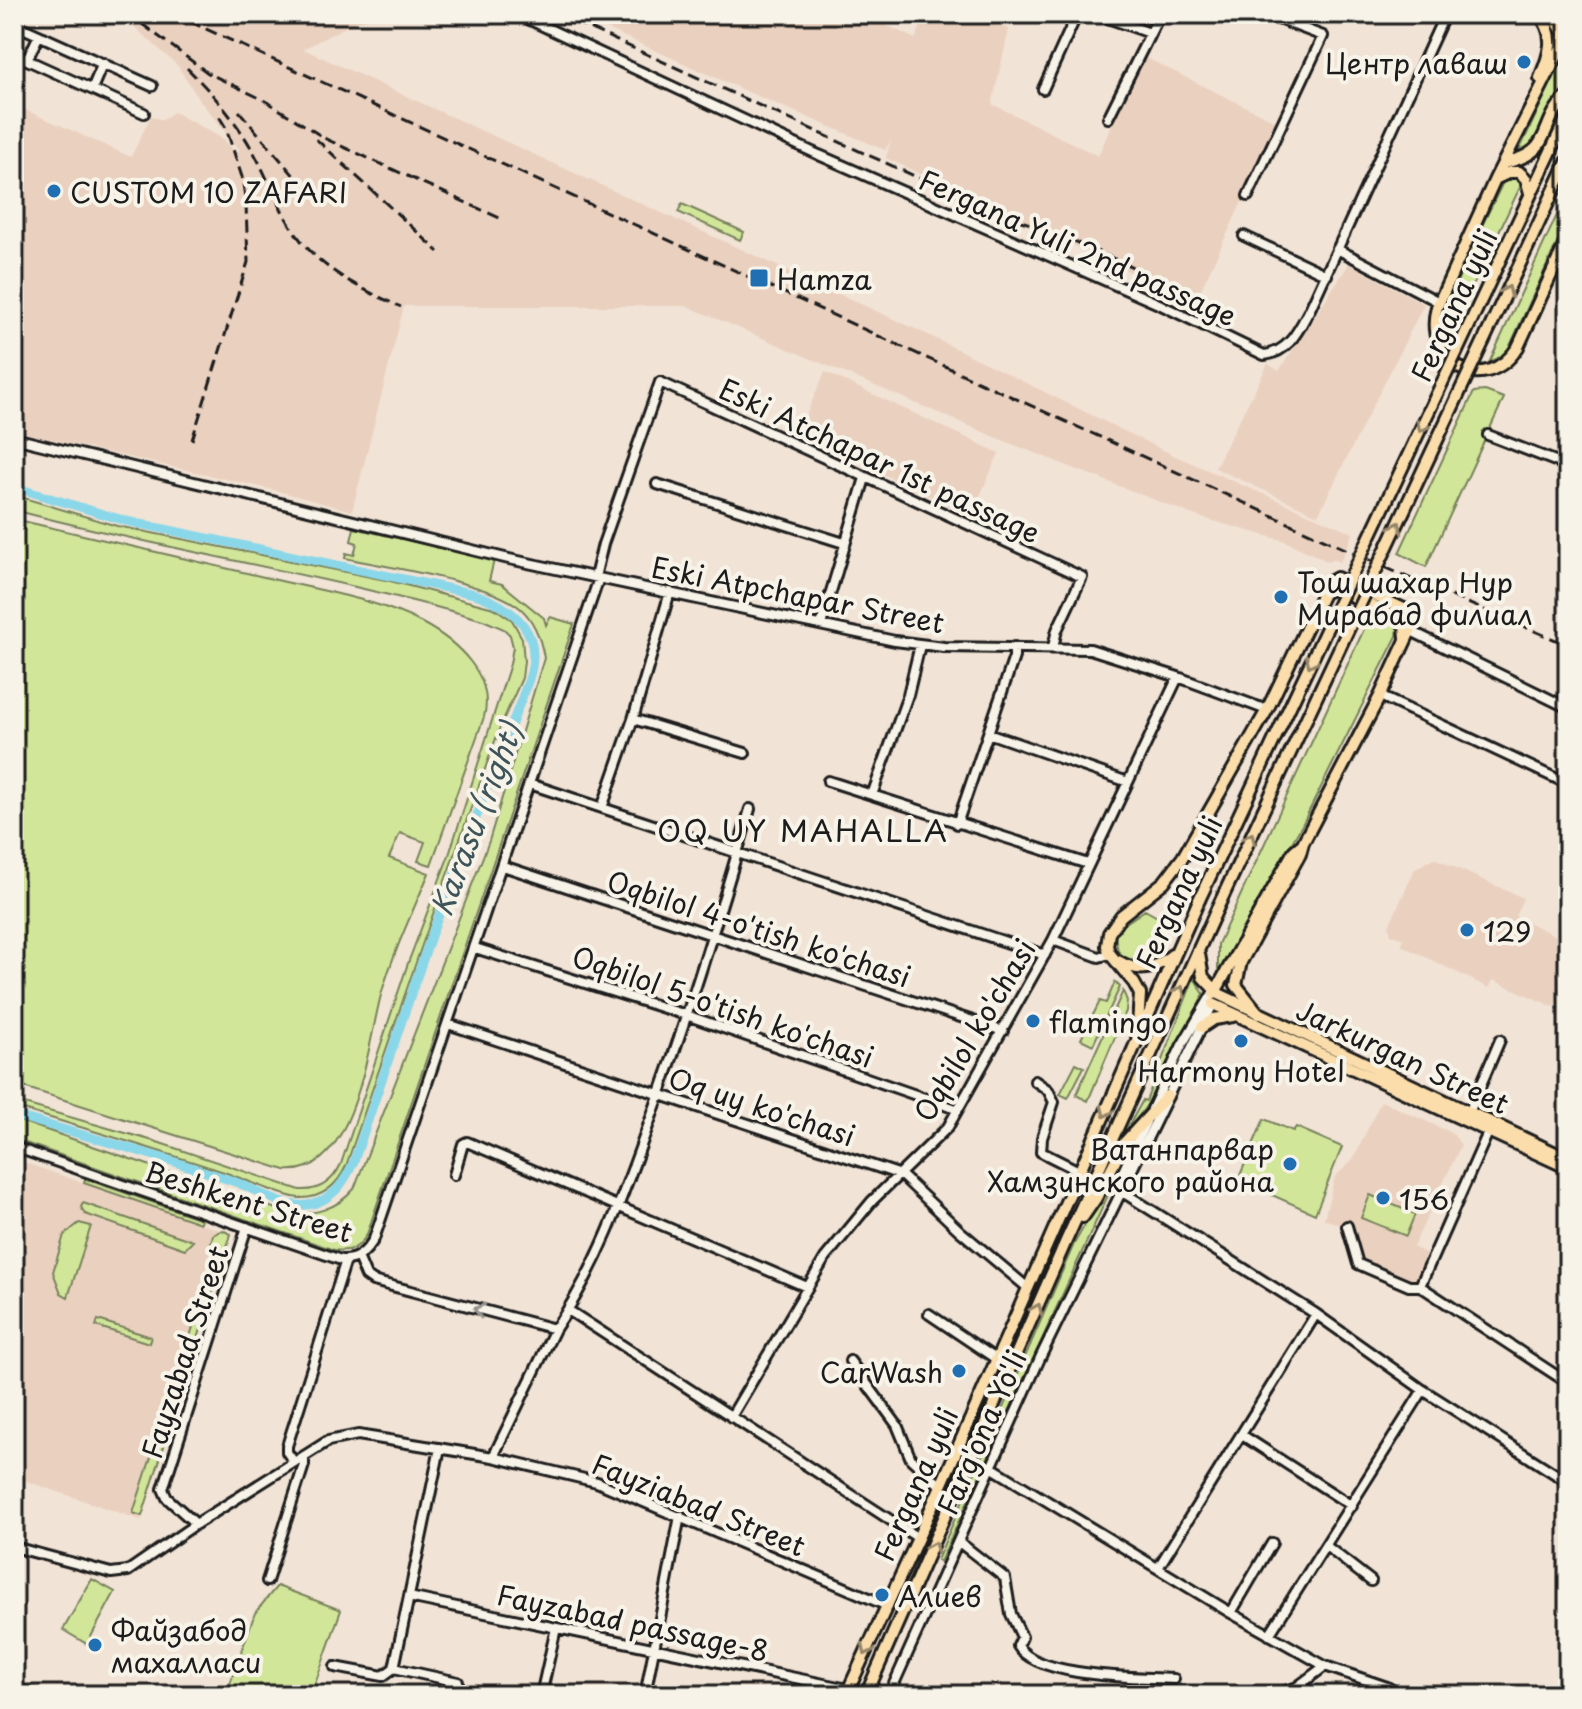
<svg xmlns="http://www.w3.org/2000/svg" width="1582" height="1709" font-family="'Playpen Sans',sans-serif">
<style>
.built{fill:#ead0bf}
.green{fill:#d2e69a;stroke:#77815b;stroke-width:2}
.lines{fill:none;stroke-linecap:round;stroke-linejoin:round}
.canal{stroke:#8ad7e9;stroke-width:9}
.minor-casing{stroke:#1c1c1c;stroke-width:14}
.major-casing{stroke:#1c1c1c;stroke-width:16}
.minor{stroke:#f7f3e8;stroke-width:8}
.major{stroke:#faddab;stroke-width:10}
.rail{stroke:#1c1c1c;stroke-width:3;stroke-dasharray:12 6;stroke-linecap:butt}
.major-bridge-casing{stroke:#1c1c1c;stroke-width:16;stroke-linecap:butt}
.major-bridge{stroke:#faddab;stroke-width:10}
.oneway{stroke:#96866b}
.oneway2{stroke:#94928c}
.poi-dot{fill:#1f6fb2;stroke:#f7f3e8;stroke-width:3}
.labels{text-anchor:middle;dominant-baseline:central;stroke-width:8;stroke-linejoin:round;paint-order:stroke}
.poi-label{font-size:28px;fill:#1c1c1c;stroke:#f7f3e8;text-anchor:start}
.street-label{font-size:28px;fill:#1c1c1c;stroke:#f7f3e8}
.water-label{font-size:30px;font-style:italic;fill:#3d545a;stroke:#f7f3e8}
.neighbourhood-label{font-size:30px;letter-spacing:2px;fill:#1c1c1c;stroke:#f7f3e8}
</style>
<rect width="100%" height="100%" fill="#f1e3d5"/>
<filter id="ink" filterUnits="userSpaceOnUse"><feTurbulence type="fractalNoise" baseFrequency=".0125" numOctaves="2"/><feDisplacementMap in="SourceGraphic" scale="16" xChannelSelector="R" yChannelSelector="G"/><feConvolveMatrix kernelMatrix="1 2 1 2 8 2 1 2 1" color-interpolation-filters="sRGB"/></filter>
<g filter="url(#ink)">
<path class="built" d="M120,14H387L357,21L303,49L922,332L1175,456L1353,533L1340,562L1331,559L1329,562L1285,541L1196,516L1007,442L687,306H404L352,511L278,491L14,431V105L131,157L151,116L162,120L174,112L225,140L235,153L240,150L201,102L178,66Z
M582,14H863L915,39L927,14L948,22L952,14H967L1009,29L992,104L1098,156L1142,56L1279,123L1195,302L886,158L891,140L885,150L741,89L581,17Z
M1349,264L1424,304L1318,515L1215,468L1268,364L1279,371Z
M825,372L999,453L971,516L798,433Z
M1434,858L1523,898L1515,916L1568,942V977L1554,1007L1493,980L1489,988L1401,945L1404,939L1391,934L1389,926L1415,869Z
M1381,1101L1452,1133L1461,1145L1413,1247L1427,1254L1410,1291L1355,1266L1344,1226L1324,1219L1335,1177L1353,1160Z
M14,1159L231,1234L141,1520L14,1477Z"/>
<path class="green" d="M1567,32L1568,81L1548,114L1537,139L1529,148L1518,153L1558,68Z
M1519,176L1523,181L1448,338C1446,334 1444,330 1444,326C1442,304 1492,206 1504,180L1507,177Z
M1568,191V219L1509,348L1500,358L1490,361Z
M682,204L744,232L740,240L678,212Z
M1485,391L1504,398L1426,567L1399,553L1474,392Z
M14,495L117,526L390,581L494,608L512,620L522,638L524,661L522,678L500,727L422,945L346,1166C337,1186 321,1199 299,1198C283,1197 242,1178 224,1172C154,1149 84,1128 14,1107V1101L157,1142L300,1190C319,1191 333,1181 341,1164L408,963L449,855L510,664L513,647L510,635L504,629L483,620C328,575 169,551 14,510Z
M14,519C97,538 181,558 264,577C316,590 374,598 422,623C456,641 495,675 484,717L431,865L418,861L425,842L400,833L389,858L429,873C412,913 393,953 381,995C368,1043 355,1177 285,1170L14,1084Z
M354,528L494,560L489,581L502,584L544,618L546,625L550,617L574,624L367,1234C359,1249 350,1252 334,1250L14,1139V1119L288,1213C314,1215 336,1210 354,1189L489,841L544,658C541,640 534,620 520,608C489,582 387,567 345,558L346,553L354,555L357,543L351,541Z
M1372,612L1398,627L1397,636L1302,825L1218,972V944Z
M1145,910L1166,922C1156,941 1141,978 1118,951L1115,936L1120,927Z
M1194,978L1204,994L1151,1099L1117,1147L1143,1100L1146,1101Z
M1115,982L1120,987L1093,1045L1081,1039L1100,1001L1106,1003Z
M1123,991L1127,1001L1126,1011L1088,1101L1076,1095Z
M1076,1063L1084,1067L1068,1098L1060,1094Z
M1264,1119L1293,1131L1296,1127L1342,1147L1315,1214L1238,1180Z
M1136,1134L940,1562L937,1560L1074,1244L1102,1195L1124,1149Z
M85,1179L201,1219L200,1223L84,1183Z
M1370,1195L1415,1214L1406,1236L1361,1218Z
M83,1203L193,1241L185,1249L85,1214L81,1207Z
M79,1223L91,1226L68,1297L61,1293L53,1272L64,1235Z
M222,1230L231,1234L142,1516L133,1513L193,1327L214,1250L209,1248L213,1235Z
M98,1320L151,1337L149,1343L96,1326Z
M92,1579L115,1592L87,1644L63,1630Z
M277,1586L341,1610L311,1695H226L255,1613Z"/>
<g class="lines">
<path class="canal" d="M14,487L126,521L475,594C515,608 544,632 529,679L431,936L354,1161C345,1182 332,1202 307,1205C281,1208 261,1192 238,1183C167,1157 87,1137 14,1115"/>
<defs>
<path id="minor" d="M517,14L819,155L1161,305L1264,355C1290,352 1299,329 1310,309L1445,14
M1096,14L1150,33
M14,24L152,86
M14,54L144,113
M27,60L39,35
M92,89L103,63
M1043,89L1077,14
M1108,118L1160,14
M1248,196L1323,36L1265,14
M1244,236L1327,275
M1337,249L1439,302
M1488,435L1568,466
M14,438L509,559L895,641L944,647L1090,649L1178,677L1267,710
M657,484L844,543
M595,577L603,544L660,382L1082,577L1057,630L1053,647
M821,625L865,478
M1407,629L1568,708
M1380,696L1568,784
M633,719L745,753
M988,733L1128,782
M828,781L1088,864
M530,784L1045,955
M872,795L908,695L920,645
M602,808L633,719L670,592
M957,824L1014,657V647
M503,866L1003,1031
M1053,940L1099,957L1110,954
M475,948L686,1015L956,1109
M448,1024L901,1175L960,1231L1028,1288
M1035,1081L1048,1090L1054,1102L1042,1138L1041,1152L1079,1171
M1152,1109L1182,1045L1214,991
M1469,1113L1500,1040
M14,1147L341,1260C357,1261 366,1252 374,1239L599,578
M454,1175L463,1144L467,1142L807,1287
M1121,1191L1316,1314L1423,1390L1568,1482
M1121,1191L1119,1180L1146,1122
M1347,1226L1358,1264L1409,1286H1420L1568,1383
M358,1257L366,1276L373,1281L555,1329
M1420,1286L1490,1128
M568,1310L918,1538
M929,1314L996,1359
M850,1361L897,1425L911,1459L941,1486
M731,1417L825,1258L872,1201L948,1127L1053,940L1178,677
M1242,1435L1352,1506
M440,1448L394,1668L458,1682
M493,1457L555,1329C599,1266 625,1190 651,1118C688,1016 720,913 750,809
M294,1462L287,1452V1446L346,1260
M991,1467L1231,1613L1325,1666L1387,1687L1400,1695
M196,1524L167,1498L163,1489L247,1227
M959,1542L1005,1578L1011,1614L1022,1637L1018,1646C1037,1678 1138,1677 1174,1679
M1326,1546L1371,1581
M14,1547L111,1573L128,1571L196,1524L328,1441L358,1435L493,1457L597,1482L888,1606
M1158,1568L1316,1314
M267,1581L304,1465V1456
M409,1597L848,1689
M1231,1613L1272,1543
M1269,1635L1423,1390
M335,1667L383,1676L394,1668
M14,1691L39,1695
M541,1695L556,1628
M645,1695L680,1516
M889,1695L1041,1356L1213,1004
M1274,1695L1297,1687L1325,1666"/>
<path id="major" d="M1539,14C1557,35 1550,54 1540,78
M1553,14L1563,32L1561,48L1495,179L1437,307C1422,365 1485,398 1518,347L1568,238
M1566,14L1568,15
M1503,163C1557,153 1536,124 1568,96
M1497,178L1510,172H1519L1526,179L1530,193
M1514,230L1568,115
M1532,238L1568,160
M1323,593L1332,589L1340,590L1398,618L1405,626L1406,638
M1199,954L1203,977L1219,994L1568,1159
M1118,961C1138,973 1154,970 1172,955
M1214,994L1294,851L1300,846
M1213,1004L1568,1168
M1202,1027L1214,1019L1233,1016
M1137,1041L1140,994L1134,983L1110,954L1107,946L1109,933L1121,916L1164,882L1183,857L1267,710L1328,583L1337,578L1406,610L1412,627L1380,696L1303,843L1300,854L1241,962L1236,985L1259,1014
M1083,1217L1096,1198L1125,1142L1167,1096
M846,1695L918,1538L1199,900
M866,1695L1066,1241L1217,909"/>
</defs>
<use href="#minor" class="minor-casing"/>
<use href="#major" class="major-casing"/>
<use href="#minor" class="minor"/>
<use href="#major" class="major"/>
<path class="rail" d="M173,14L1422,584L1568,645
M220,14C263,25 305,23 348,14
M558,14L998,214L1047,229
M142,24L208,73L266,101L326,139L502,219
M187,68C213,94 235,119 253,151C270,181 280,215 303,243C328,274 366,291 401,307
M239,111L301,184
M316,139L439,252
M1039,226L1192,293
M192,440L248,262L246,204L242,177L226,128L217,113"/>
<defs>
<path id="major-bridge" d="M1199,900L1514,230
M1217,909L1532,238"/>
</defs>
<use href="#major-bridge" class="major-bridge-casing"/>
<use href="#major-bridge" class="major-bridge"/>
</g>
<defs><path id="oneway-chevron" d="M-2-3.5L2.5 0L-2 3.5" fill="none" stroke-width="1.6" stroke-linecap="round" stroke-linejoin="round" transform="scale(2)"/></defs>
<g class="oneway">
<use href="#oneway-chevron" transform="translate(1507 291) rotate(-65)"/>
<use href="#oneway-chevron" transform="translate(1422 427) rotate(115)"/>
<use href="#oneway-chevron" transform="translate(1397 527) rotate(-65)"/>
<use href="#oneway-chevron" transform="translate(1311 662) rotate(115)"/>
<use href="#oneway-chevron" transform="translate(1250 838) rotate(-65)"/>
<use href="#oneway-chevron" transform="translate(1180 991) rotate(-66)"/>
<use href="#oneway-chevron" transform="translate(1106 1112) rotate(114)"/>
<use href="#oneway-chevron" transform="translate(1037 1309) rotate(-66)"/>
<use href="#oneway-chevron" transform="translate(933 1547) rotate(-66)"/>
<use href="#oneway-chevron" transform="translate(867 1650) rotate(115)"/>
</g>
<use class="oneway2" href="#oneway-chevron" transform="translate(479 1310) rotate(-165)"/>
</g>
<g class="poi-dot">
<circle cx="1524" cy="62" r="8"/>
<circle cx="54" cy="191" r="8"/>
<rect x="749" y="268" width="20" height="20" rx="4"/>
<circle cx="1281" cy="597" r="8"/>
<circle cx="1467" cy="930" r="8"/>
<circle cx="1033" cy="1021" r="8"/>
<circle cx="1241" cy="1041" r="8"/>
<circle cx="1290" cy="1164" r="8"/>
<circle cx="1383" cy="1198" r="8"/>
<circle cx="959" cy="1371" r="8"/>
<circle cx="882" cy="1595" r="8"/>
<circle cx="95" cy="1645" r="8"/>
</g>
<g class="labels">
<g class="poi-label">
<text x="1508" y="62" text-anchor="end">Центр лаваш</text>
<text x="70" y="191">CUSTOM 10 ZAFARI</text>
<text x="777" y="278">Hamza</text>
<text x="1297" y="581">Тош шахар Нур<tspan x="1297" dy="32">Мирабад филиал</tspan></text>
<text x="1483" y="930">129</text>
<text x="1049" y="1021">flamingo</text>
<text x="1241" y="1070" text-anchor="middle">Harmony Hotel</text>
<text x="1274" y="1148" text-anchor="end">Ватанпарвар<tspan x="1274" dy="32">Хамзинского района</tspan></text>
<text x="1399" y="1198">156</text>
<text x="943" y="1371" text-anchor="end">CarWash</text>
<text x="898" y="1595">Алиев</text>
<text x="111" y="1629">Файзабод<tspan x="111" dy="32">махалласи</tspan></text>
</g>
<g class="street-label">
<text transform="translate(1078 247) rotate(24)">Fergana Yuli 2nd passage</text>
<text transform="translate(1453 305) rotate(-65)">Fergana yuli</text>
<text transform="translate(880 460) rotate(25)">Eski Atchapar 1st passage</text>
<text transform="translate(798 594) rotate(11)">Eski Atpchapar Street</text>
<text transform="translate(1178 892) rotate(-65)">Fergana yuli</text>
<text transform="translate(759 928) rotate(18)">Oqbilol 4-o'tish ko'chasi</text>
<text transform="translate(723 1006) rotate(19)">Oqbilol 5-o'tish ko'chasi</text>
<text transform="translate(974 1030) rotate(-59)">Oqbilol ko'chasi</text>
<text transform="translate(1403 1056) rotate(25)">Jarkurgan Street</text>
<text transform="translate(762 1106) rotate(18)">Oq uy ko'chasi</text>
<text transform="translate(249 1201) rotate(17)">Beshkent Street</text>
<text transform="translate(184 1352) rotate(-72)">Fayzabad Street</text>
<text transform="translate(981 1432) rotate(-66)">Farg'ona Yo'li</text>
<text transform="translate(915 1484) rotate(-66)">Fergana yuli</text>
<text transform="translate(699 1504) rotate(22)">Fayziabad Street</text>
<text transform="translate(633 1622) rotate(12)">Fayzabad passage-8</text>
</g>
<g class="water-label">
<text transform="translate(475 819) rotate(-69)">Karasu (right)</text>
</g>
<g class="neighbourhood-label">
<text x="803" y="829">OQ UY MAHALLA</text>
</g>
</g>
<rect width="1582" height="1709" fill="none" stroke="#f7f3e8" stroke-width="48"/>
<rect x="24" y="24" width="1534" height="1661" fill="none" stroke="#1c1c1c" stroke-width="3" filter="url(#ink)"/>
</svg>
